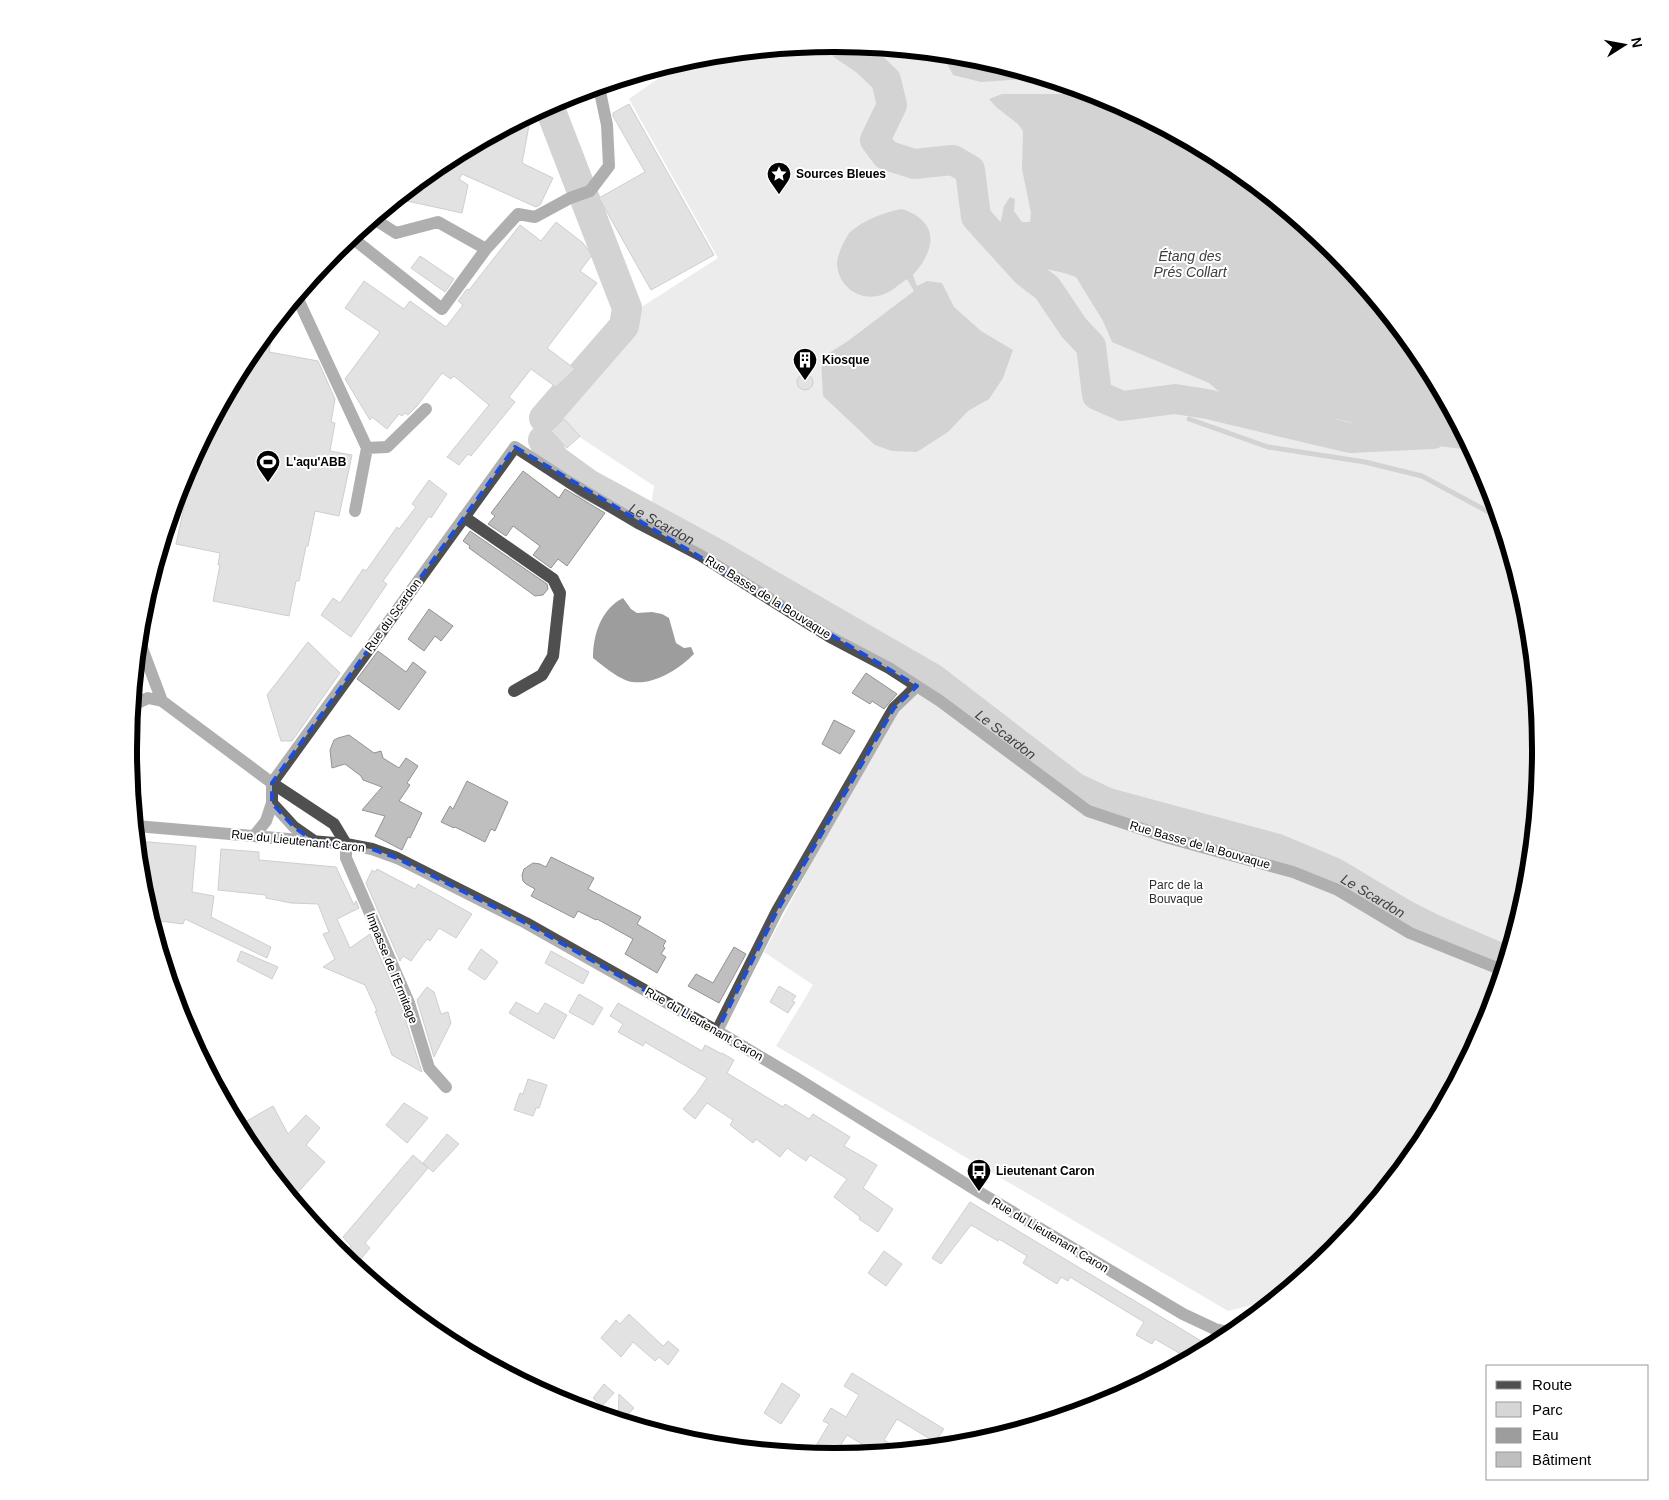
<svg xmlns="http://www.w3.org/2000/svg" width="1669" height="1500" font-family="Helvetica,sans-serif">
<style>
.green{fill:#d6d6d6}
.water{fill:#9d9d9d}
.lines{fill:none;stroke-linecap:round;stroke-linejoin:round}
.stream{stroke:#9d9d9d;stroke-width:5}
.river{stroke:#9d9d9d;stroke-width:30}
.building{fill:#bfbfbf;stroke:#939393}
.minor{stroke:#4f4f4f;stroke-width:12}
.marked{fill:none;stroke:#1d4ed8;stroke-width:4;stroke-dasharray:10 6;stroke-linejoin:round}
.labels{text-anchor:middle;dominant-baseline:central;stroke-width:4;stroke-linejoin:round;paint-order:stroke}
.poi-label{font-size:12px;font-weight:bold;fill:#000;stroke:#fff;text-anchor:start}
.street-label{font-size:12px;fill:#000;stroke:#fff}
.park-label{font-size:12px;fill:#2d2d2d;stroke:#fff}
.water-label{font-size:14px;font-style:italic;fill:#3e3e3e;stroke:#fff}
.rim{fill:none;stroke:#000;stroke-width:6}
</style>
<rect width="100%" height="100%" fill="#fff"/>
<path class="green" d="M835,44L973,57L1105,98L1227,163L1334,251L1422,358L1487,480L1527,612L1541,750L1527,888L1487,1021L1422,1143L1334,1250L1272,1300L1228,1311L776,1046L813,985L764,952L911,677L649,520L654,486L552,419L643,306L718,258L629,99L682,62L697,57Z"/>
<path class="water" d="M942,54L973,57L1041,78L981,82L953,75Z
M1002,94H1094L1105,98L1227,163L1334,251L1422,358L1471,450L1421,444L1346,421L1289,411L1224,396L1209,383L1112,342L1103,321L1076,277L1064,273L1042,268L1032,263L1000,225L1004,206L1010,197L1015,199L1014,211L1022,222H1030L1031,213L1022,169L1023,131L1018,124L996,107L989,99Z
M902,209C940,222 936,249 913,275L917,286L927,281L942,283L954,307L981,331L1013,350L1003,378L989,399L968,411L948,432L917,452L892,451L875,445L823,396L821,358L848,341L914,291L907,279C898,285 888,295 877,296C857,300 838,285 837,264C837,257 841,248 844,242C846,239 847,235 850,232C864,220 884,212 902,209Z
M623,598L631,609L637,613L652,612L662,614L669,618L676,643L684,648L691,647L694,654C679,669 655,685 632,682C620,680 603,666 593,658C593,635 601,609 623,598Z"/>
<g class="lines">
<path class="stream" d="M1175,399L1178,405
M1189,419L1268,447L1365,462L1422,476L1498,517"/>
<g class="river">
<path d="M843,45L865,60L886,80L892,105L875,140L886,155L914,164L953,160L970,170L976,217L1026,272L1047,288L1074,328L1091,346L1097,395L1122,406L1175,399L1207,404L1350,438L1433,434"/>
<path d="M544,418L624,326L627,308L549,106"/>
<path id="s1" d="M543,440L555,460L588,484L717,554L932,678L1074,787L1108,803L1278,849L1333,872L1405,915L1433,929L1505,960"/>
</g>
</g>
<path class="building" d="M629,104L714,255L651,290L599,198L645,172L613,116V113Z
M531,115L522,163L553,178L540,205L536,207L462,174L459,179L468,185L462,213L398,199L442,163Z
M556,222L583,243L592,255L580,271L597,283L547,348L575,369L556,387L531,369L509,397L515,402L471,456L468,454L459,465L447,457L489,405L454,376L451,379L442,373L417,406L408,415L405,413L402,416L399,414L387,429L372,417L370,420L345,379L380,332L345,308L364,281L404,309L410,301L446,327L463,305L458,301L467,289L469,290L520,225L541,241Z
M420,256L454,279L445,292L411,268Z
M274,325L269,352L318,361L335,399L331,422L335,423L330,451L352,455L339,516L315,511L308,546H306L299,581H296L289,616L213,601L220,565H218L220,553L176,544L195,456L247,357Z
M797 382a8 8 0 1 1 16 0a8 8 0 1 1-16 0Z
M564,419L580,436L567,448L551,431Z
M523,471L559,498L565,489L605,513L567,566L558,559L551,568L533,555L540,546L513,526L506,536L488,524L495,516L491,513Z
M429,480L447,494L431,518L429,516L383,581L387,584L351,637L321,615L333,598L340,603L363,569L366,571L397,527L399,529L416,507L412,504Z
M470,531L547,584L548,589L543,595L535,596L469,548L470,546L463,541Z
M429,609L453,626L441,641L435,636L424,651L408,639Z
M308,642L340,673L292,741H281L267,695Z
M378,651L406,672L413,662L426,672L399,710L357,679Z
M866,673L897,694L884,709L872,701L870,704L852,693Z
M834,720L855,731L840,754L822,744Z
M349,735L374,753L381,751L383,758L399,768L406,758L418,766L407,783L410,785L399,801L422,813L410,838L408,837L402,850L375,836L385,816L362,810L382,787L363,780L361,776L345,764L332,768L330,750L334,740L338,738Z
M467,781L508,802L495,831L491,829L485,842L455,827L454,828L441,822L450,806L453,809Z
M137,841L196,846L192,892L214,896L211,917L271,947L267,958L185,919L183,924L152,920L142,888Z
M221,849L259,852V860L336,867L354,905L356,901L359,908L337,919L350,948L370,934L401,1006L422,1072L392,1055L375,1011H377L365,985L323,967L335,959L323,934L329,932L318,904L291,903L266,898V895L218,890Z
M551,857L594,878L588,889L641,917L637,924L666,941L663,946L665,948L661,954L666,957L657,973L625,954L633,939L597,919L596,920L578,911L574,918L531,896L535,889L526,884L523,881L522,875L524,869L533,863L540,864L546,867Z
M377,869L415,889L418,884L472,914L456,938L439,928L430,941L427,939L411,961L403,956L400,961L366,883L372,870L375,872Z
M734,947L746,954L719,1003L688,986L696,974L713,983Z
M481,949L498,962L485,980L468,969Z
M241,951L278,967L272,979L237,961Z
M551,951L589,972L583,984L545,963Z
M779,986L796,996L792,1001L795,1002L788,1013L770,1002Z
M427,987L434,992L441,1014L448,1012L451,1023L434,1057L417,1000Z
M579,994L603,1008L593,1025L569,1012Z
M516,1002L538,1014L545,1003L567,1015L554,1039L509,1013Z
M618,1003L702,1051L705,1045L722,1054V1053L734,1060L727,1073L783,1107L785,1104L809,1119L813,1114L850,1137L844,1146L877,1165L863,1188L893,1209L878,1232L859,1219L860,1217L834,1197L847,1179L810,1155L806,1161L787,1148L780,1157L756,1139L753,1143L730,1125L733,1120L707,1103L695,1119L683,1109L696,1094L707,1078L648,1044L645,1042L643,1046L618,1032L623,1024L610,1016Z
M528,1079L547,1085L539,1108H536L533,1116L514,1110L520,1093L523,1094Z
M404,1103L428,1118L407,1143L386,1125Z
M273,1106L288,1134L306,1115L320,1128L306,1145L325,1162L293,1198L247,1142L238,1126Z
M447,1134L459,1144L433,1172L423,1163Z
M413,1155L428,1168L365,1243L370,1248L355,1266L343,1256L351,1246L343,1237Z
M970,1202L1198,1339L1210,1346L1189,1357H1186L1155,1339L1152,1344L1136,1335L1144,1322L1070,1277L1068,1281L1061,1277L1057,1284L1023,1263L1027,1256L999,1239L998,1241L971,1225L941,1264L932,1258Z
M884,1251L902,1264L886,1286L868,1273Z
M629,1314L663,1346L668,1341L679,1350L668,1365L659,1357L655,1361L633,1342L621,1357L601,1338L616,1320L620,1324Z
M852,1373L944,1429L935,1442L897,1419L884,1440L901,1450L875,1452L847,1435L834,1456L811,1454L829,1424L823,1421L831,1408L846,1417L859,1395L844,1386Z
M782,1383L800,1395L781,1424L764,1413Z
M604,1384L614,1393L602,1406L593,1398Z
M619,1394L634,1408L623,1420L618,1419Z"/>
<g class="lines">
<path class="minor" d="M351,237L442,309L486,249L438,222L396,233L374,219
M486,249L518,214L535,217L570,198L590,191L609,166L607,125L599,87
M297,297L367,448L355,511
M367,448L387,447L426,409
M464,517L553,579L560,593L553,656L542,675L514,691
M139,640L162,701
M133,705L148,698L162,701L272,783L334,824L346,844V858L409,1003L429,1068L446,1087
M272,783L515,447L569,482L640,524L700,555L830,637L889,668L940,701L1088,811L1169,838L1293,872L1338,890L1410,933L1502,970
M272,783V803L294,827L314,841
M136,826L346,844L372,849L397,858L526,923L717,1031L796,1078L979,1192L1183,1314L1215,1329L1232,1333
M254,836L266,821L272,803
M717,1031L777,911L894,708L917,686"/>
</g>
<path d="M0 0H1669V1500H0ZM515,447L917,686L894,708L777,911L717,1031L526,923L397,858L372,849L315,842L294,827L272,803V783Z" fill="#fff" fill-opacity=".55" fill-rule="evenodd"/>
<path class="marked" d="M515,447L917,686L894,708L777,911L717,1031L526,923L397,858L372,849L315,842L294,827L272,803V783Z"/>
<defs>
<symbol id="sight-pin" viewBox="-11 -11 22 30"><path d="M0 17L-7.5 6A9.5 9.5 0 1 1 7.5 6Z" fill="#000" stroke="#fff"/><path d="M0-6L1.8-2.2L6-1.7L2.9 1.2L3.7 5.4L0 3.3L-3.7 5.4L-2.9 1.2L-6-1.7L-1.8-2.2Z" fill="#fff"/></symbol>
<symbol id="building-pin" viewBox="-11 -11 22 30"><path d="M0 17L-7.5 6A9.5 9.5 0 1 1 7.5 6Z" fill="#000" stroke="#fff"/><path d="M-4-6H4V6H1V3H-1V6H-4ZM-2.5-4.3h1.7v1.8h-1.7ZM.8-4.3h1.7v1.8H.8ZM-2.5-1h1.7V.8h-1.7ZM.8-1h1.7V.8H.8Z" fill="#fff"/></symbol>
<symbol id="stadium-pin" viewBox="-11 -11 22 30"><path d="M0 17L-7.5 6A9.5 9.5 0 1 1 7.5 6Z" fill="#000" stroke="#fff"/><path d="M0-5a6.5 5 0 1 0 0 10a6.5 5 0 1 0 0-10ZM-3.5-1.8h7v3.6h-7Z" fill="#fff"/></symbol>
<symbol id="bus-pin" viewBox="-11 -11 22 30"><path d="M0 17L-7.5 6A9.5 9.5 0 1 1 7.5 6Z" fill="#000" stroke="#fff"/><path d="M-5-6H5V4H4V6H2V4H-2V6H-4V4H-5ZM-3.5-4V0h7V-4ZM-3.5 1.2v1.5H-2V1.2ZM2 1.2v1.5H3.5V1.2Z" fill="#fff"/></symbol>
</defs>
<g fill-rule="evenodd">
<use href="#sight-pin" x="765" y="160" width="28" height="38"/>
<use href="#building-pin" x="791" y="346" width="28" height="38"/>
<use href="#stadium-pin" x="254" y="448" width="28" height="38"/>
<use href="#bus-pin" x="965" y="1157" width="28" height="38"/>
</g>
<g class="labels">
<g class="poi-label">
<text x="796" y="174">Sources Bleues</text>
<text x="822" y="360">Kiosque</text>
<text x="286" y="462">L'aqu'ABB</text>
<text x="996" y="1171">Lieutenant Caron</text>
</g>
<g class="street-label">
<text transform="translate(768 597) rotate(32)">Rue Basse de la Bouvaque</text>
<text transform="translate(393 615) rotate(-54)">Rue du Scardon</text>
<text transform="translate(298 841) rotate(6)">Rue du Lieutenant Caron</text>
<text transform="translate(1200 845) rotate(16)">Rue Basse de la Bouvaque</text>
<text transform="translate(392 968) rotate(68)">Impasse de l'Ermitage</text>
<text transform="translate(704 1024) rotate(30)">Rue du Lieutenant Caron</text>
<text transform="translate(1050 1235) rotate(31)">Rue du Lieutenant Caron</text>
</g>
<g class="park-label">
<text x="1176" y="885">Parc de la<tspan x="1176" dy="14">Bouvaque</tspan></text>
</g>
<g class="water-label">
<text x="1190" y="256">Étang des<tspan x="1190" dy="16">Prés Collart</tspan></text>
<text stroke="none"><textPath href="#s1" startOffset="148">Le Scardon</textPath></text>
<text stroke="none"><textPath href="#s1" startOffset="552">Le Scardon</textPath></text>
<text stroke="none"><textPath href="#s1" startOffset="958">Le Scardon</textPath></text>
</g>
</g>
<path d="M0 0H1669V1500H0ZM834 52H835A697 697 0 0 1 1532 749V751A697 697 0 0 1 835 1448H834A697 697 0 0 1 137 751V749A697 697 0 0 1 834 52Z" fill="#fff" fill-rule="evenodd"/>
<path class="rim" d="M834 52H835A697 697 0 0 1 1532 749V751A697 697 0 0 1 835 1448H834A697 697 0 0 1 137 751V749A697 697 0 0 1 834 52Z"/>
<rect x="1486" y="1365" width="162" height="115" fill="#ffffff" stroke="#999999"/>
<rect x="1496" y="1381" width="25" height="8" fill="#4f4f4f" stroke="#999999"/>
<text x="1532" y="1390" font-size="15" fill="#000000">Route</text>
<rect x="1496" y="1402" width="25" height="15" fill="#d6d6d6" stroke="#999999"/>
<text x="1532" y="1415" font-size="15" fill="#000000">Parc</text>
<rect x="1496" y="1428" width="25" height="15" fill="#9d9d9d" stroke="#999999"/>
<text x="1532" y="1440" font-size="15" fill="#000000">Eau</text>
<rect x="1496" y="1452" width="25" height="15" fill="#bfbfbf" stroke="#999999"/>
<text x="1532" y="1465" font-size="15" fill="#000000">Bâtiment</text>
<g transform="translate(1624 45) rotate(79)" stroke="#ffffff" stroke-width="4" paint-order="stroke">
<path d="M0-4L9 19L0 12L-9 19Z" fill="#000000"/>
<text y="-8" font-size="14" font-weight="bold" text-anchor="middle" fill="#000000">N</text>
</g>
</svg>
